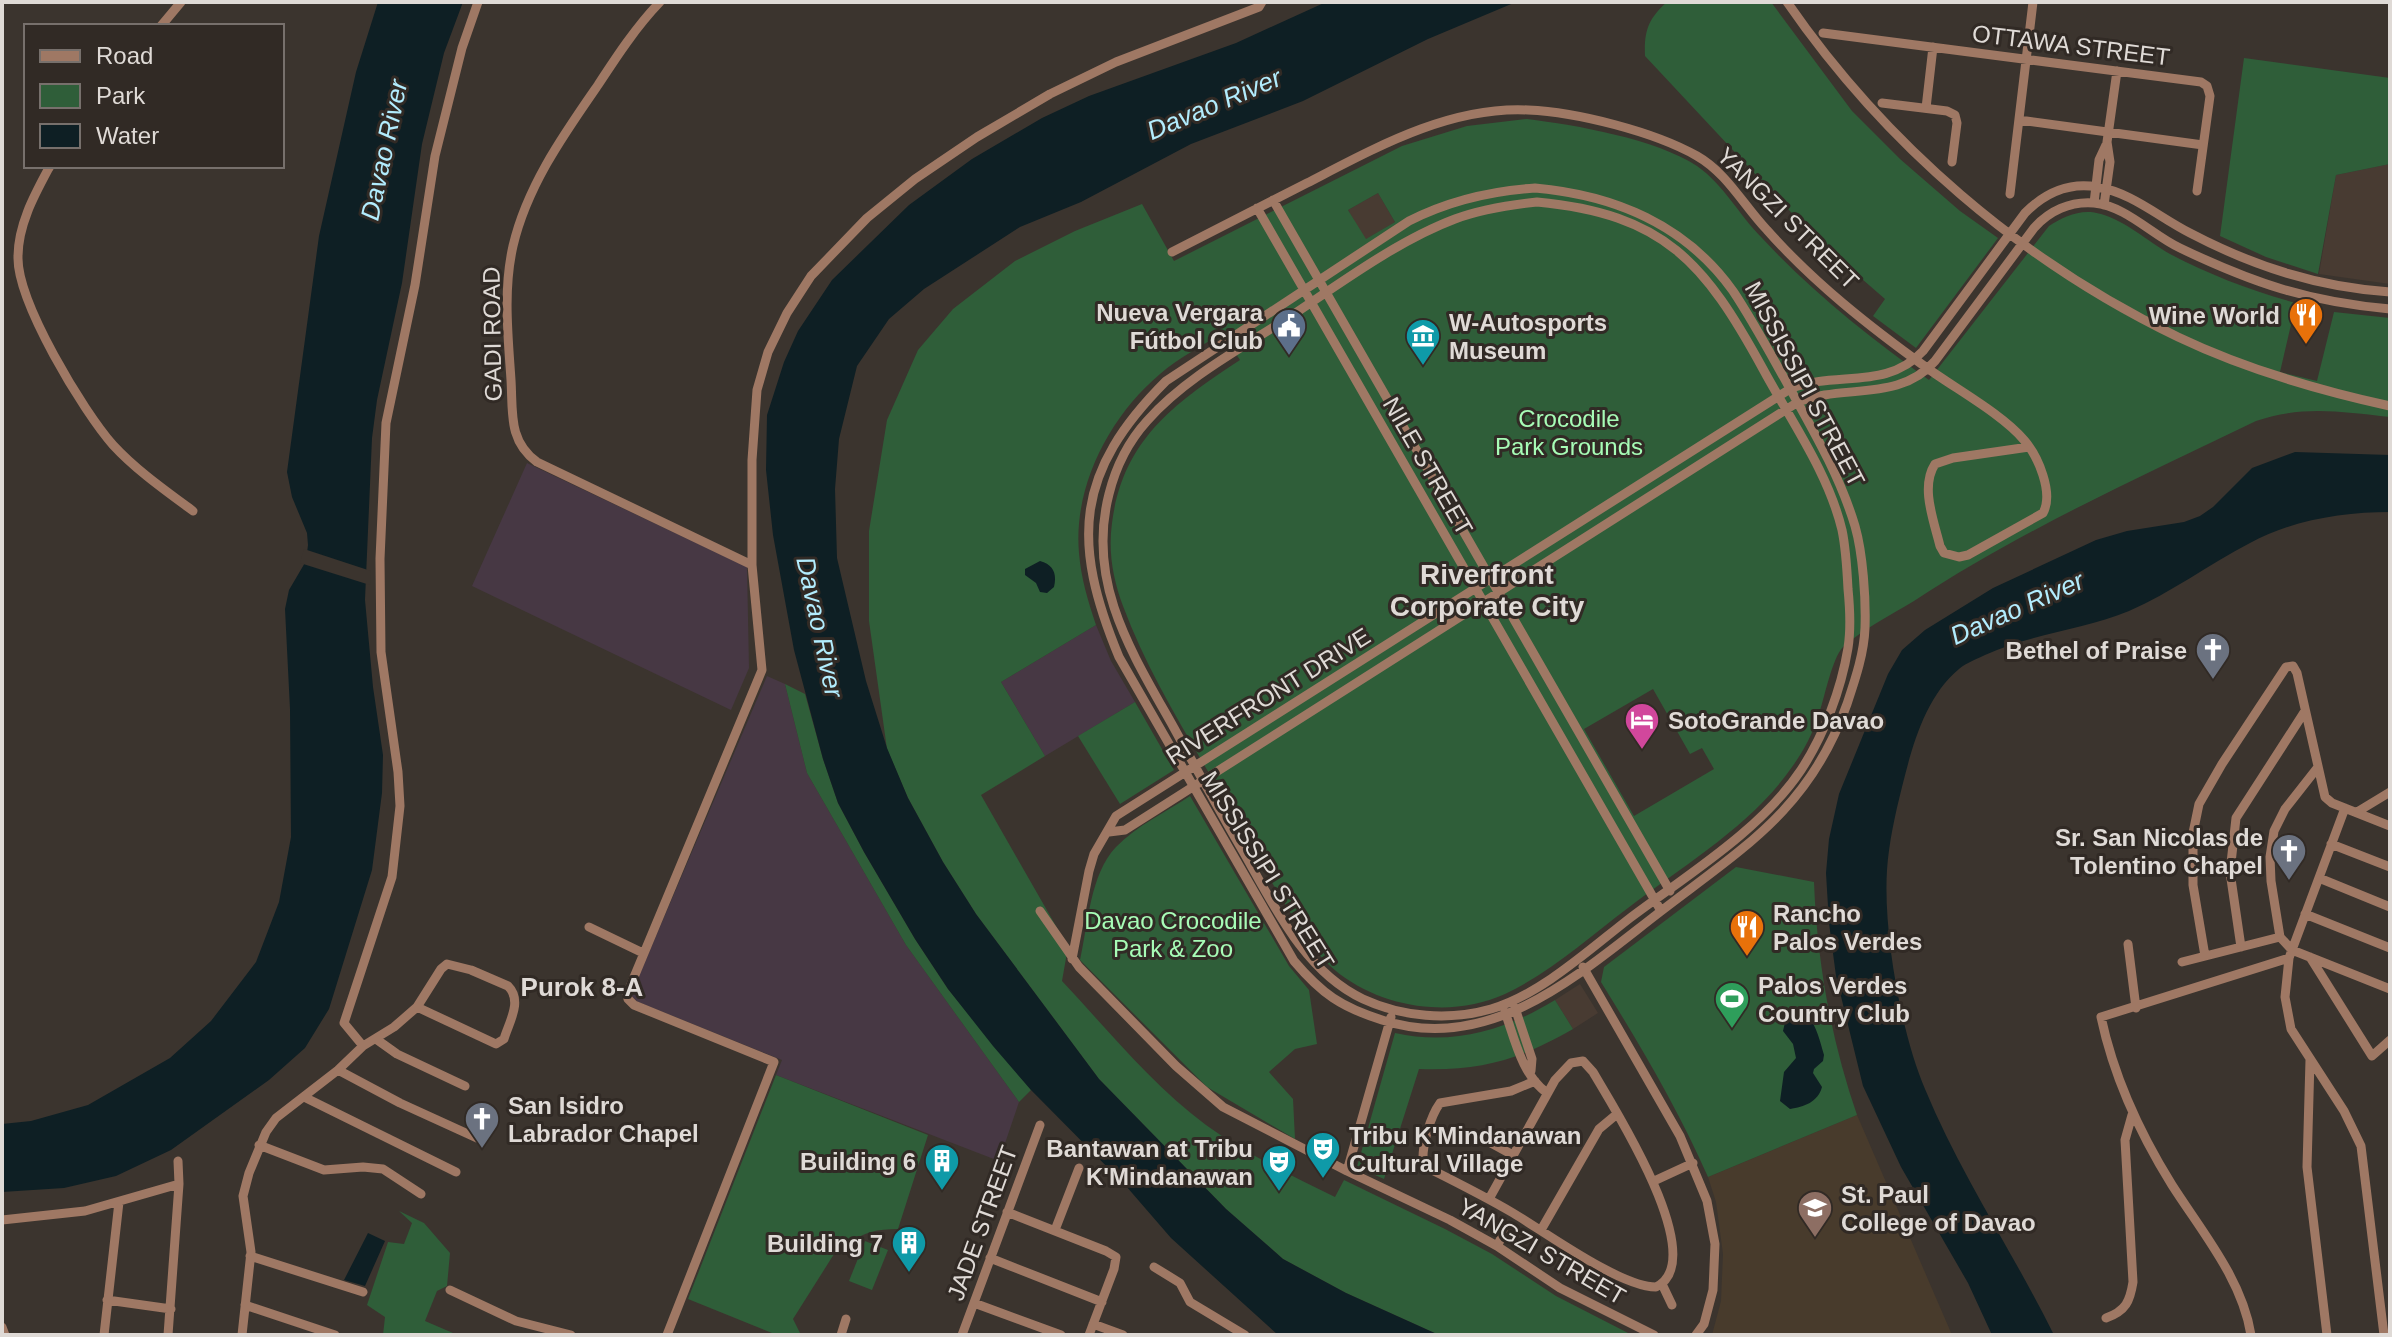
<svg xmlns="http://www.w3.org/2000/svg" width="2392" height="1337" font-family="Arial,sans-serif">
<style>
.built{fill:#483b32}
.industrial{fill:#473844}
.education{fill:#483b2c}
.green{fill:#2f5e39;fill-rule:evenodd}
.water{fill:#0e1f24}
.pier{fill:#3b342e}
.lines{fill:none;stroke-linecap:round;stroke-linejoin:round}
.minor{stroke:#9f7864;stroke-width:9}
.labels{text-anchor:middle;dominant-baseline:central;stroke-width:6;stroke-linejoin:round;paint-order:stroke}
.street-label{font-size:24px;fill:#dfdad6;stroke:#312a25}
.poi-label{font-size:24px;font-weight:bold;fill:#dfdad6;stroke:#312a25;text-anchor:end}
.park-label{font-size:24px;fill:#a7fcb6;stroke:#312a25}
.water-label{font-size:26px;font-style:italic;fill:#b2ecfd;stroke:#312a25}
.neighbourhood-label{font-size:26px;font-weight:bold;fill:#dfdad6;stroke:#312a25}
.quarter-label{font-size:28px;font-weight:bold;fill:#dfdad6;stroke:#312a25}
</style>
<rect width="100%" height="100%" fill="#3b342e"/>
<path class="built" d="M2390,164V284L2319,274L2336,175Z
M1378,193L1395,222L1365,240L1348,210Z
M1580,984L1598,1013L1573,1029L1555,1000Z"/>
<path class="industrial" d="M527,463L747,567L749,668L731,710L472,586Z
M1096,625L1111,661L1135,702L1045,756L1001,682Z
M767,676L785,684L807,773L906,945L1019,1102L999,1161L776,1075L782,1060L638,1002L632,997L633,990Z"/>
<path class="education" d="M1857,1115L1952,1335H1712L1721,1301L1723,1254L1716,1202L1708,1177Z"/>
<path class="green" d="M1667,2H1771L1852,111L1900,159L1960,211L1998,238L1916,348L1873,316L1885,299L1816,239L1645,56C1644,31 1648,19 1667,2Z
M2244,58L2390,78V164L2336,175L2318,274L2266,257L2220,236Z
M1527,119C1576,125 1656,139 1697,166C1724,185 1739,215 1762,238C1812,292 1869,337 1929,380L2049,226C2064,216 2082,208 2101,214C2126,221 2147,241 2170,254C2210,275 2252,291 2296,303L2280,372L2317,381L2334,312L2390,318V417C2340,412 2305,405 2256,421C2140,477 2022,530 1914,601C1891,615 1863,629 1843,647C1832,658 1824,700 1818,717C1812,735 1803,752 1792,767C1752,825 1684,865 1628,908C1589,937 1550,973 1505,994C1483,1004 1455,1009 1431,1007C1394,1005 1356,990 1329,965C1315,952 1305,935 1295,920C1271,883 1250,844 1228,806C1191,741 1149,676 1123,606C1113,579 1108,552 1112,523C1123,439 1175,403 1240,360L1222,333C1202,346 1178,358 1160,374C1110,416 1073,486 1079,553C1081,578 1088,601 1096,625L1001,682L1045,756L981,795L1068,947L1062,981C1108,1030 1152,1085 1206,1125C1246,1154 1291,1175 1335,1197L1344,1180L1445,1229L1492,1254L1556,1296L1632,1335H1439L1346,1293L1283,1259L1226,1209L1099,1079L976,914L943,862L908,798L887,749L869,621V531L887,420L918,350L953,309L1015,261L1075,231L1142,204L1174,261L1402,146L1467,126ZM1378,193L1395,222L1366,239L1348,210ZM1653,689L1690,754L1702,748L1714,769L1634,816L1584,729Z
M785,684L805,694L823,759L838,803L864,852L915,939L948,989L1031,1090L1019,1102L906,945L807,773Z
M1135,702L1174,770L1120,804L1078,736Z
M1190,796L1289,966L1309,990L1317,1044L1295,1049L1269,1072L1293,1099L1295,1139L1207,1087L1080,960C1088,925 1090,874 1116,847C1136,826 1166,812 1190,796Z
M1736,867L1814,882C1817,962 1831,1039 1857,1115L1708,1177C1678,1109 1640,1045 1601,982L1604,967Z
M1555,1000L1573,1029C1518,1060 1482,1071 1419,1069L1384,1179L1357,1167L1395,1033C1453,1046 1506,1030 1555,1000Z
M776,1075L928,1135L898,1229C877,1229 864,1232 848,1244L841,1243L793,1319L801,1335H777L688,1299Z
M399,1211L424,1223L450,1253L447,1286L437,1291L425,1321L453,1333L452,1335H383L385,1317L367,1305L388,1242L404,1244L412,1223Z
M865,1241L888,1250L872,1290L849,1281Z"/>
<path class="water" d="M378,2H463L444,53L422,144L402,283L377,400L372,438L365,600L373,687L383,755L382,793L372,870L329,1009L305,1048L269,1080L171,1150L116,1176L64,1188L2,1192V1124L31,1121L88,1105L170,1058L211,1021L256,962L279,902L291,837L290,709L285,609L289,590L306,561L308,545L307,533L292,497L287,472L319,236L356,72Z
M1326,2H1516L1428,39L1303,101L1191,144L1081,202L1020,227L924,289L889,319L857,366L839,439L835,489L837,558L866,681L887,748L908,798L943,862L976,914L1099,1079L1226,1209L1283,1259L1346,1293L1439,1335H1278L1171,1238L1126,1186L1031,1090L993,1046L948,989L915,939L864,852L838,803L823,759L794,650L773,535L766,470L767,415L784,362L798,331L832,280L909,205L972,159L1042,118L1089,96L1236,43Z
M2295,452L2390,455V512C2343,512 2292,520 2250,543C2209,564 2171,593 2129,611C2082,630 2031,634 1985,655C1977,659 1966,663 1959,669C1925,697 1912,747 1902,787C1895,815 1889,842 1887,870C1883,931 1901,1033 1925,1089C1960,1174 2013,1252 2054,1335H1992L1968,1283L1901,1167L1863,1086L1836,976L1829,923L1826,873L1829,839L1839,794L1888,674L1902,650L1925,630L1993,588L2096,540L2127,531L2184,522L2200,516L2213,507L2252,468Z
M1040,561C1054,565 1057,574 1054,587L1047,593L1040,592L1036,583L1025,575V569Z
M1794,1008C1814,1012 1819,1038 1824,1055L1823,1061L1814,1069L1813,1073L1822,1087C1818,1102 1804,1107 1790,1109L1780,1101L1784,1072L1796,1058L1793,1044L1783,1031L1787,1014Z
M368,1233L385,1241L365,1286L344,1280Z"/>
<path class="pier" d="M304,549L371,571L370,585L300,563Z"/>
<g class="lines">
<path class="minor" d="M660,2C636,27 617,56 598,85C564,134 527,186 513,246C503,290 508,335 511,380C513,412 508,441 537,462L752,565
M1787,2C1885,144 2022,262 2178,337C2245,369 2317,390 2390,406
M161,26L181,2
M1823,33L2201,82L2207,86L2210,96L2197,191
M1882,103L1947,111L1955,115L1957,123L1952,162
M1926,108L1933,47
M2019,120L2203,145
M50,166C35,194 18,224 18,257C17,302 83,411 113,445C136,470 166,491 193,511
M1535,188C1614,195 1686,225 1733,291C1753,321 1770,353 1788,385C1813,430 1840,476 1855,526C1863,554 1866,599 1865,628C1864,654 1855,680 1847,704C1809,811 1741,849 1656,915C1577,976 1489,1055 1382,1020C1341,1007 1322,994 1294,961L1119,657C1071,541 1075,472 1166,381L1409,221C1450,200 1490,191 1535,188Z
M2010,194L2033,2
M1273,200L1670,891
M1537,202C1665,214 1705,263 1763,369C1791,421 1828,472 1842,530C1846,549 1847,569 1848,589C1850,609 1851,629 1848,648C1841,690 1824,735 1801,770C1761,830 1687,875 1630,918C1590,949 1540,995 1491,1009C1449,1021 1402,1017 1363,999C1305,972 1274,906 1244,853C1220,812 1197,770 1174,728C1132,653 1086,583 1109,494C1116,466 1128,442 1147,421C1186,377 1242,348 1291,316C1342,282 1399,240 1455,219C1482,209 1509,205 1537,202Z
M2094,203L2099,160L2106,145
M2104,205L2110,162L2107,142L2117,71
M1257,208L1661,911
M1172,252C1217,229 1262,206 1307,183C1375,148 1449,106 1528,110C1577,112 1655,132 1697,156C1727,173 1744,206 1767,230C1814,283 1870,327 1927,368C1956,389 2002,414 2024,440C2038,456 2054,493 2043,513L1968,555L1959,557L1944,553L1940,546C1934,521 1920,487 1935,464L1953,458L2029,447
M2318,767L2285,809L2274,831L2270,857L2271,881L2280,937L2292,950L2390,989
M2345,808L2289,958L2285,997L2291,1029L2344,1111L2361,1146L2384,1335
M2357,812L2390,792
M1109,832L1125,830L1798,402C1843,384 1900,402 1935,361L2034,228C2049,211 2070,201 2094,203C2126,206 2152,235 2180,248C2253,283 2309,302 2390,309
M2331,844L2390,867
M2319,878L2390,907
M1040,911L1079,967L1176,1066L1223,1107L1347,1171L1450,1220L1497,1246L1560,1288L1654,1335
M2305,914L2390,948
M589,927L643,953
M2128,944L2136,1008
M2241,947L2230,872L2236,818L2305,711
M2205,956L2193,885V833L2199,804L2222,764L2286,667L2293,666L2297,673L2325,797L2332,803L2390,826
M2310,957L2372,1056L2390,1040
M1072,959L1089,871L1094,854L1116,816L1790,389C1836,370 1886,391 1923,351L2025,213C2045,193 2068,182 2097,187C2131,192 2160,218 2190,233C2255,267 2318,287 2390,292
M2182,962L2280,937
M1583,967L1680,1136L1707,1201L1715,1244L1713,1290L1704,1324L1696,1335
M1515,1008L1532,1059L1531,1071
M1505,1012C1515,1040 1522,1075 1547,1093
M376,1039L397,1054L465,1086
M363,1046L344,1023L392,877L400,806L398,772L381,652L380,559L386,423L415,285L435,156L462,48L478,2
M2310,1060L2307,1167L2327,1335
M338,1070L400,1103L479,1139
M1535,1081L1511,1091L1440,1103C1430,1117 1422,1145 1423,1162L1430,1169C1458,1183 1486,1197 1513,1213C1545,1232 1620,1287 1656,1287C1712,1260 1612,1105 1593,1072L1583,1061
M304,1097L456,1172
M1491,1143L1513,1155
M259,1145L324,1170L363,1167L383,1169L421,1194
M1347,1171L1391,1017
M1654,1181L1693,1163
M1489,1199L1555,1080L1571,1063L1583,1061
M1007,1212L1106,1251L1116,1257L1114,1269L1089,1335
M2,1220L85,1211L179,1184
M1055,1230L1079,1168
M1541,1230L1599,1129L1617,1114
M1497,1246L1504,1233
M250,1256L363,1292
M990,1258L1102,1302
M1154,1267L1180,1283L1190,1302L1245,1335
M1662,1284L1672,1305
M450,1290L516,1321L571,1335
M107,1300L171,1309
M974,1303L1061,1335
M245,1305L335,1335
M2106,1318C2126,1311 2130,1301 2133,1282L2125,1140L2132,1115
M1093,1324L1123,1335
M2,1327L5,1335
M104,1335L119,1202
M168,1335L179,1184L178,1161
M242,1335L251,1252L243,1196L249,1173L266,1132L276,1118L338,1070L363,1046L394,1027L417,1007L441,969L447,964L471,970L508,986C523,1001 509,1022 504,1039L496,1044L417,1007
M667,1335L774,1062L634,1005L628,999L627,994L762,670L752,565V460L757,390L768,352L787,313L811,276L867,218L915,179L977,137L1050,94L1116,62L1259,7L1262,2
M841,1335L846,1319
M962,1335L1040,1125
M2251,1335C2242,1279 2202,1232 2172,1185C2139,1132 2114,1078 2101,1017L2289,958"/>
</g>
<defs>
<symbol id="restaurant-pin" viewBox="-11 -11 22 30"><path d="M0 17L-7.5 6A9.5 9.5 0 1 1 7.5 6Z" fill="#e8710a" stroke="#312a25"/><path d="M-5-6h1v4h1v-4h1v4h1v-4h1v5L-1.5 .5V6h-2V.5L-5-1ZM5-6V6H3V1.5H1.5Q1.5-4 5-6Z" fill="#fff"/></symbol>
<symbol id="civic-pin" viewBox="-11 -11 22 30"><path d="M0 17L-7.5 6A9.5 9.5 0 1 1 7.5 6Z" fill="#5c6f8a" stroke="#312a25"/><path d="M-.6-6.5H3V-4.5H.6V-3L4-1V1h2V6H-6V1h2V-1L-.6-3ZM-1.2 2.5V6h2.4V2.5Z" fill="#fff"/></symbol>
<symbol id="museum-pin" viewBox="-11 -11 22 30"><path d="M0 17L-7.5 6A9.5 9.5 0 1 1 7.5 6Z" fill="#0f9aa8" stroke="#312a25"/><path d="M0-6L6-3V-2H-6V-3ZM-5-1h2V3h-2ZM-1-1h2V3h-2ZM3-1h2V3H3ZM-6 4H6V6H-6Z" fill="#fff"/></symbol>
<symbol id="church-pin" viewBox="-11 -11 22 30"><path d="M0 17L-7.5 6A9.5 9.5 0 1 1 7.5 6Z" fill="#6b7280" stroke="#312a25"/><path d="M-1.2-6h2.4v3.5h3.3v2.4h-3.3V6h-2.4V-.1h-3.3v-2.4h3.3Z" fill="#fff"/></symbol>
<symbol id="hotel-pin" viewBox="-11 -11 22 30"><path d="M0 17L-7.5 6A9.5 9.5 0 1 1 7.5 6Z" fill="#d1479c" stroke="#312a25"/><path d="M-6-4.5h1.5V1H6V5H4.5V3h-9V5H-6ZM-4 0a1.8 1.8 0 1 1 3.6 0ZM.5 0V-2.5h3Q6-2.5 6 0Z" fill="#fff"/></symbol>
<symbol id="stadium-pin" viewBox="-11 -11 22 30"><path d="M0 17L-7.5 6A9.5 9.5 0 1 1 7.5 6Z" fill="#2e9e5b" stroke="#312a25"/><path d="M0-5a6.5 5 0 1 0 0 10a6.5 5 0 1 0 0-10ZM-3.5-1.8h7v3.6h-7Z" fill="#fff"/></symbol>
<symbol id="theatre-pin" viewBox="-11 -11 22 30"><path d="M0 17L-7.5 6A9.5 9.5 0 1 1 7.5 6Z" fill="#0f9aa8" stroke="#312a25"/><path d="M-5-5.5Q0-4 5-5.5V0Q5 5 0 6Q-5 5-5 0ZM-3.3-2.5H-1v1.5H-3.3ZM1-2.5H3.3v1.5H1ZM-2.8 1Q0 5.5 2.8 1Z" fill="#fff"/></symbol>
<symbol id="building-pin" viewBox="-11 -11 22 30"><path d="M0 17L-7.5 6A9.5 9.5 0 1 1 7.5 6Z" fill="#0f9aa8" stroke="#312a25"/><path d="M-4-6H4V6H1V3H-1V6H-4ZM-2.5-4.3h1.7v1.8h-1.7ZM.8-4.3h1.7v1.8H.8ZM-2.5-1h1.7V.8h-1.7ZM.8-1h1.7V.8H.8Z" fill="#fff"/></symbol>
<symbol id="university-pin" viewBox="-11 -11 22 30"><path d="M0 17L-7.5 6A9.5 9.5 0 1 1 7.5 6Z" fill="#8d6e63" stroke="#312a25"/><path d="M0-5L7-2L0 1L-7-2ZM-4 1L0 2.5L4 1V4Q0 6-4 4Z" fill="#fff"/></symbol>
</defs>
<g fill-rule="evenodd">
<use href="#restaurant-pin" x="2286" y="295" width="40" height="54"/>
<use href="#civic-pin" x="1269" y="306" width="40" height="54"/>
<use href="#museum-pin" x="1403" y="316" width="40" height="54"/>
<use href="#church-pin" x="2193" y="630" width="40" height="54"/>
<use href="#hotel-pin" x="1622" y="700" width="40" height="54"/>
<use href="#church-pin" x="2269" y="831" width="40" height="54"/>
<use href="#restaurant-pin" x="1727" y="907" width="40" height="54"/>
<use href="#stadium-pin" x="1712" y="979" width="40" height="54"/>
<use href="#church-pin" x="462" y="1099" width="40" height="54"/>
<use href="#theatre-pin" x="1303" y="1129" width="40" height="54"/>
<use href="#building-pin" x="922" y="1141" width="40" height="54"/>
<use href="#theatre-pin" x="1259" y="1142" width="40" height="54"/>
<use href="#university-pin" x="1795" y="1188" width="40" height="54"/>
<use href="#building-pin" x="889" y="1223" width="40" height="54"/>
</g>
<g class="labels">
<g class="street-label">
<text transform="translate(2071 45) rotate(7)">OTTAWA STREET</text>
<text transform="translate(1788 218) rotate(45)">YANGZI STREET</text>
<text transform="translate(492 334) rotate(-91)">GADI ROAD</text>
<text transform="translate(1805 384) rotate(62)">MISSISSIPI STREET</text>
<text transform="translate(1428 466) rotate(60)">NILE STREET</text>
<text transform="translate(1268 696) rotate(-32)">RIVERFRONT DRIVE</text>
<text transform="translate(1268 870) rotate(58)">MISSISSIPI STREET</text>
<text transform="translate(982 1223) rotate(-70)">JADE STREET</text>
<text transform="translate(1542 1251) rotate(30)">YANGZI STREET</text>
</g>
<g class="poi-label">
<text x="1263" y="312">Nueva Vergara<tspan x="1263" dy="28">Fútbol Club</tspan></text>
<text x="2280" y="315">Wine World</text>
<text x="1449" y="322" text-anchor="start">W-Autosports<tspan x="1449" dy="28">Museum</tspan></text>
<text x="2187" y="650">Bethel of Praise</text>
<text x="1668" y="720" text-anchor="start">SotoGrande Davao</text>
<text x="2263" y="837">Sr. San Nicolas de<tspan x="2263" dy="28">Tolentino Chapel</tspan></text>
<text x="1773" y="913" text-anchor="start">Rancho<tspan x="1773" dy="28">Palos Verdes</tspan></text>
<text x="1758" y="985" text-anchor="start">Palos Verdes<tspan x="1758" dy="28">Country Club</tspan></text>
<text x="508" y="1105" text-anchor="start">San Isidro<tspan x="508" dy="28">Labrador Chapel</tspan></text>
<text x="1349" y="1135" text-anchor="start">Tribu K'Mindanawan<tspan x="1349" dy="28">Cultural Village</tspan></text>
<text x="1253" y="1148">Bantawan at Tribu<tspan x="1253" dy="28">K'Mindanawan</tspan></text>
<text x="916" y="1161">Building 6</text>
<text x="1841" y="1194" text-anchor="start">St. Paul<tspan x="1841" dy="28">College of Davao</tspan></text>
<text x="883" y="1243">Building 7</text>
</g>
<g class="park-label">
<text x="1569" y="418">Crocodile<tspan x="1569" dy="28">Park Grounds</tspan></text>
<text x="1173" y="920">Davao Crocodile<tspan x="1173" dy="28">Park &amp; Zoo</tspan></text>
</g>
<g class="water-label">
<text transform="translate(1214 104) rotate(-23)">Davao River</text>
<text transform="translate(384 150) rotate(-78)">Davao River</text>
<text transform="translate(2017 608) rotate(-24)">Davao River</text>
<text transform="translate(820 627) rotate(78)">Davao River</text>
</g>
<g class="neighbourhood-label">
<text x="582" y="987">Purok 8-A</text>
</g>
<g class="quarter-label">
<text x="1487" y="574">Riverfront<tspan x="1487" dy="32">Corporate City</tspan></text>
</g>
</g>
<rect width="2392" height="1337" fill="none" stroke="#dfdad6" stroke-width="8"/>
<rect x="24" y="24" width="260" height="144" fill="#312a25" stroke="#77706c" stroke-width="2"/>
<rect x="40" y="50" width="40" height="12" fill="#9f7864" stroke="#77706c" stroke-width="2"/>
<text x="96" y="64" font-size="24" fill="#dfdad6">Road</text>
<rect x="40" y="84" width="40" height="24" fill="#2f5e39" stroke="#77706c" stroke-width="2"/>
<text x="96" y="104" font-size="24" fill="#dfdad6">Park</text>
<rect x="40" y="124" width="40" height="24" fill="#0e1f24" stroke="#77706c" stroke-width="2"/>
<text x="96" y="144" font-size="24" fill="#dfdad6">Water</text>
</svg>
